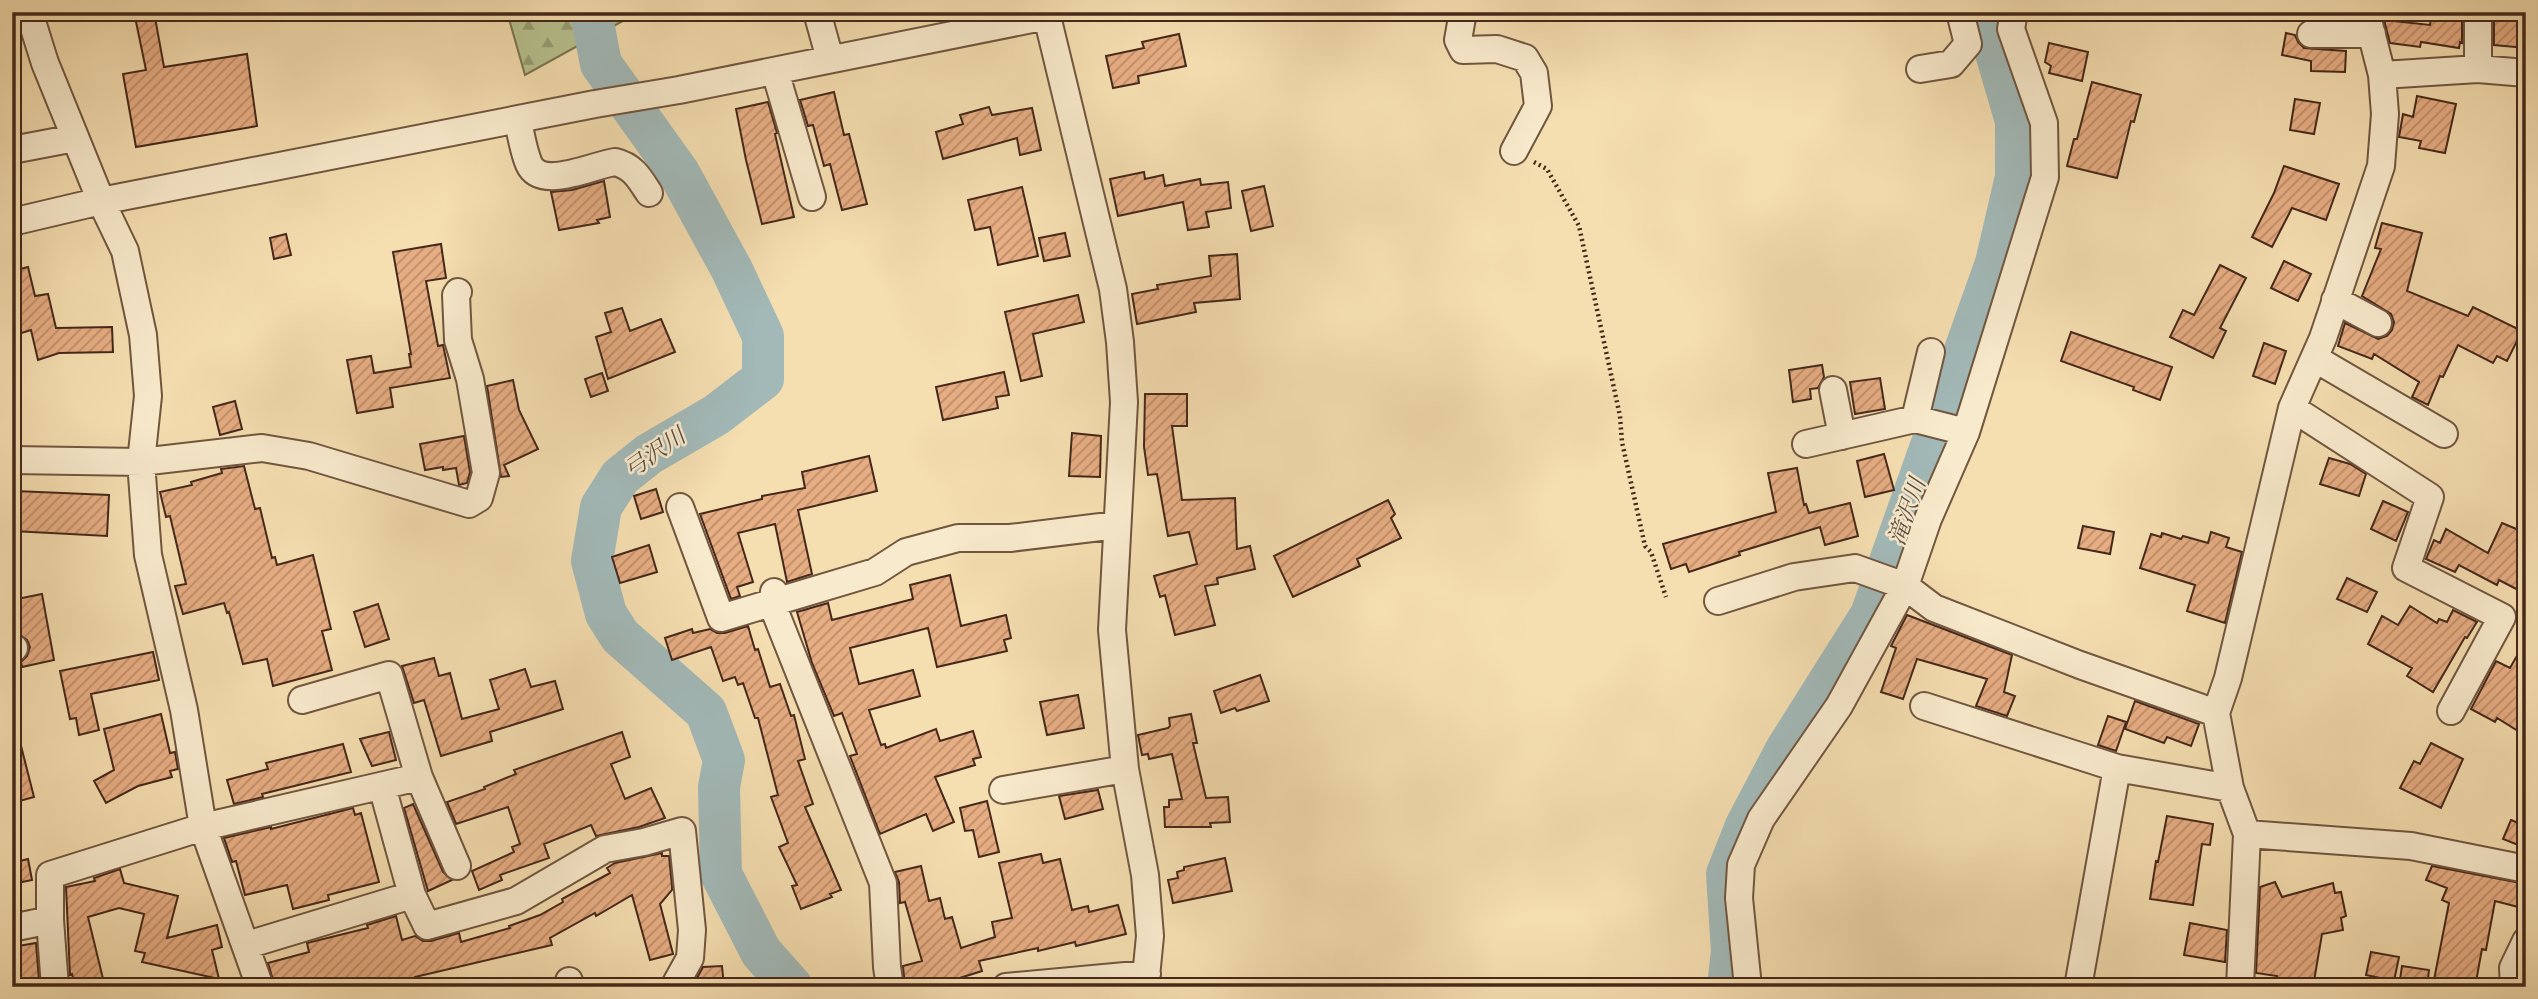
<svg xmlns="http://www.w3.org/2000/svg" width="2538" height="999" font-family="'Old Standard TT','Noto Serif JP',serif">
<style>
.forest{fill:url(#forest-firs);stroke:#7e7555;stroke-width:2}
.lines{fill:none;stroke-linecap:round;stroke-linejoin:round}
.river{stroke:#a2b9b8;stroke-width:42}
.building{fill:url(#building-hatch);stroke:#45281b;stroke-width:2}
.minor-casing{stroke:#715640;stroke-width:30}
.path{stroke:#45281b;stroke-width:4.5;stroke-dasharray:2 3.5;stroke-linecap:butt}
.minor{stroke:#f8eacc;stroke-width:26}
.labels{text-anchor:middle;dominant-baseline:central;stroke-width:5;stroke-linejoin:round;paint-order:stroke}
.water-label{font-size:23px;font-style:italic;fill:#5c4c42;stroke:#f8eacc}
</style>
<defs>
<pattern id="forest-firs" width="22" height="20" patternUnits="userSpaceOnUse" patternTransform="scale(1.75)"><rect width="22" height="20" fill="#b7c28f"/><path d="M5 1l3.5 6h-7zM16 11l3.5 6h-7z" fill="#979e74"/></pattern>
<pattern id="building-hatch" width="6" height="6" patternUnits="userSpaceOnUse" patternTransform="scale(1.75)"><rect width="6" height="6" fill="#e7ad83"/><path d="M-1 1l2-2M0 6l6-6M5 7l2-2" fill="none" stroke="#bd8d6a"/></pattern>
</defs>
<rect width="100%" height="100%" fill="#f5deb0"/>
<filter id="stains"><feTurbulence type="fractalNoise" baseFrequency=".00286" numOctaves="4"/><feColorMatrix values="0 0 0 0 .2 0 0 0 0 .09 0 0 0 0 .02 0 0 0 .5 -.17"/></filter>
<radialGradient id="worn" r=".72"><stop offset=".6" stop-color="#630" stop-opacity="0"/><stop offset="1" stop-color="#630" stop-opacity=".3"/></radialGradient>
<path class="forest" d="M507,12H639L525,75Z"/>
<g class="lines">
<path class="river" d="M591,12L601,64L679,173L732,270L763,336V379L716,415L649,454L620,477L601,507L592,561L606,614L620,636L706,712L724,760L719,787L721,874L761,952L792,987
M1728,987L1732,951L1727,874L1746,826L1786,750L1871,615L1996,263L2016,177V121L1996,53L1990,12"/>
</g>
<path class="building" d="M134,12H154L164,67L247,54L257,126L136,147L123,74L146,70Z
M2432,12L2462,14V43L2460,42L2459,48L2421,42L2420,47L2390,43L2384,20L2430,25Z
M2494,17L2526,19V48L2494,45Z
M2286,33L2295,35L2298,42L2304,48L2346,51L2345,72L2311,71V61L2282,55Z
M1179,34L1186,66L1138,76L1139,83L1113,88L1106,56L1144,48L1142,42Z
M2049,43L2088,52L2082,81L2049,73L2051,66L2045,62Z
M2092,82L2141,95L2134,122L2131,121L2117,178L2067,166L2074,139H2077Z
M834,92L844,135L849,134L867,204L842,210L830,164L824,166L813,125L808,126L800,100Z
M2417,96L2456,104L2445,153L2419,148L2421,141L2399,137L2403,114L2413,117Z
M2295,99L2320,103L2314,134L2290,130Z
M768,102L777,133L775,134L794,217L762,224L746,160L736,109Z
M989,107L992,115L1032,108L1041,150L1020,155L1017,138L943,159L936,132L963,124L960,115Z
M2284,166L2339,184L2326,220L2292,208L2272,247L2252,237L2274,193Z
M1144,172L1145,179L1163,175L1165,186L1200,179L1201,185L1228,182L1231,208L1206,212L1209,227L1188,230L1183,202L1118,216L1110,179Z
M604,181L610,217L597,220L599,223L559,230L551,192L572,190Z
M1264,186L1273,226L1251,231L1242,191Z
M1022,187L1038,256L998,265L990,227L975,230L968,200Z
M2382,223L2422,233L2407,291L2468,316L2473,307L2522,331L2507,361L2497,356L2493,363L2458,345L2443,377L2440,376L2428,405L2412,397L2419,382L2374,354L2372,359L2338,346L2345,323L2378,339L2387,336L2392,330L2394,322L2391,314L2362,296L2381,249L2375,248Z
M1065,233L1070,256L1044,261L1039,238Z
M286,234L291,255L274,259L270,238Z
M441,244L446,278L426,281L438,346L443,345L450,378L390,388L393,407L357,413L347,360L371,356L374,373L411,367L409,354H411L393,252Z
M1237,254L1240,299L1194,303L1196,312L1137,324L1132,294L1158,289L1157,285L1211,276L1209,256Z
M2284,261L2311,274L2298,301L2271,288Z
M2220,265L2246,278L2220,328L2226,331L2213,358L2170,337L2183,310L2194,315Z
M28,267L35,296L48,294L56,328L112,327L113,352L59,353L38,360L31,330L12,336V271Z
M1078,295L1084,322L1033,334L1042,376L1021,381L1005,312Z
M622,308L630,331L661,319L675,352L608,379L596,337L611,332L605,313Z
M2071,332L2172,367L2160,400L2133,390L2134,387L2061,361Z
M2264,343L2286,351L2275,384L2253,376Z
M1822,365L1824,377L1818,388L1810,389L1811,399L1793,402L1789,370Z
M1004,372L1009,395L996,397L998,408L943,420L936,387Z
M602,373L608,391L591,397L585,379Z
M1880,378L1885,409L1855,414L1850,382Z
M513,380L519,410L538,449L504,465L509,476L501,477L487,386Z
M1145,394H1187V426H1172L1182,500L1235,498L1237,549L1250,546L1255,569L1217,578L1218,584L1205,586L1215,625L1175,635L1165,595L1160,597L1154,576L1197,564L1189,532L1168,536L1157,474L1148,475L1144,447Z
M235,401L242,429L220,435L213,407Z
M1072,433L1101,436L1100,477L1069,476Z
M464,436L470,472L467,483L459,485L456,468L443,470V467L425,470L420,444Z
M1884,454L1894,490L1865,497L1857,461Z
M869,456L877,491L798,510L812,574L787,582L775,524L738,533L753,582L737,587L740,596L731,599L700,514L762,499V496L805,488L802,472Z
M2329,458L2350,464L2366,474L2359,496L2320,484Z
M244,466L255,509L260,508L272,558L275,557L277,565L313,555L331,629L322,631L332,670L273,686L267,659L243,664L229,612L227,613L224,603L183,614L175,586L186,584L170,516L166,517L160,492L192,485L191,482L222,473L221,469Z
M1797,468L1804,505L1806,504L1809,513L1850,503L1858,536L1825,545L1820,527L1739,552L1740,555L1689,572L1686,564L1671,569L1663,544L1776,512L1768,473Z
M656,489L663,512L641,519L634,496Z
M15,491L109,495L107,536L13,531Z
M1388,500L1395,514L1391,518L1401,538L1357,559L1360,566L1293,597L1274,556Z
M2383,501L2408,512L2396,541L2371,529Z
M2502,523L2526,533V594L2499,580L2497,585L2459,565L2455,572L2426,559L2434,540L2440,543L2446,529L2488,553Z
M2083,526L2114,532L2110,554L2078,548Z
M2211,532L2229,538L2226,547L2242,552L2225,623L2187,611L2195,585L2140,568L2151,534L2161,537L2162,533L2181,539L2183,536L2208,543Z
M649,545L657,572L620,583L612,557Z
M950,575L961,626L1006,615L1011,638L1004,640L1007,651L937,667L928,628L850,648L859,684L913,670L920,696L869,710L881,745L885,744L886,748L936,729L940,741L973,731L981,757L973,759L975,765L935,777L954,822L933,831L926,814L880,834L850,756L857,754L842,713L834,716L812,663L797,612L828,603L832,620L913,599L910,585Z
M2347,578L2377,592L2367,612L2337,599Z
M42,594L54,660L22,667L21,662L27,656L30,647L27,640L17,633L12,600Z
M378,604L389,639L365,647L354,612Z
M2410,606L2437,623L2439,619L2447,622L2453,610L2477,622L2467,638L2465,637L2433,692L2407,676L2412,668L2368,644L2382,616L2398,625Z
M1907,615L2012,655L2004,692L2015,696L2007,716L1976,706L1987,679L1917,659L1903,699L1881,692L1896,648L1891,646Z
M748,626L755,650L758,649L770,687L780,684L791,716L794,715L805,759L798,761L813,804L805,807L841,890L830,894L832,897L801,909L792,886L797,885L779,847L788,843L771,797L778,795L758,718H755L743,683L738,685L735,677L723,681L711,647L672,660L665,638L692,629L693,633L710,629L717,633H725Z
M2526,640V736L2497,718L2495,722L2471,709L2496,661L2510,668Z
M153,652L159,680L91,694L99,730L79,735L76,718L70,719L60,671Z
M434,658L439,676L450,673L462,719L499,709L490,680L525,669L531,687L555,681L563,709L490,732L492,741L441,756L424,700L414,703L402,666Z
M1260,675L1269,701L1237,711L1235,708L1221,713L1214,691Z
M1078,695L1084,728L1047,735L1040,702Z
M2135,701L2199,724L2191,746L2167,737L2164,743L2125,729Z
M161,714L170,753L175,752L178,769L170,771L172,777L138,786L106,803L94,781L114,770L104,729Z
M1191,714L1197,743H1193L1206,798L1228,797L1230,822L1210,823L1211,827H1165L1164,807H1169V800L1182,799L1172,754L1149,759L1148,754L1142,755L1138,735L1168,728L1170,726L1169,718Z
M2108,716L2126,722L2116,751L2098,745Z
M389,732L396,760L372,766L360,739Z
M622,732L630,757L611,764L625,799L651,788L665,818L639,827L596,836L591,825L544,844L549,858L500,875L502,880L479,890L472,871L514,852L512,847L520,844L508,807L456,824L447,802L485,789L484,787L516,774L514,770Z
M19,738L34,797L12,803V739Z
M2431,743L2463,759L2441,808L2400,788L2414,761L2420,764Z
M343,744L351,772L262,794L263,797L234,804L227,780L268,769L266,763Z
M1098,790L1103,809L1065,819L1059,796Z
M987,801L999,852L979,857L973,830L965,831L960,808Z
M413,804L443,872L452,880L428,891L404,808Z
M353,808L355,815L361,813L379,882L328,895L329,900L293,909L287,885L245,895L236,861L232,862L224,838L271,827V829Z
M2167,816L2213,824L2210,845L2202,844L2193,905L2150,899L2156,861L2158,862Z
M2511,820L2526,826V848L2503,839Z
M662,853V856H669L672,886V890L660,904L673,954L650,960L632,895L596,916L595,913L550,938L552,945L415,977L418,987H275L268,963L309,952L307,943L368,928L367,925L396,916L402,940L415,936L423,941H431L459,933L461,942L510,928L509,926L540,915L563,902L562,899L610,873L607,868L615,863Z
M1041,854L1043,863L1060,859L1072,910L1088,906L1089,912L1118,905L1126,934L1076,946L1075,942L1038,951V948L979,961L982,971L931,987H905L903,966L922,961L905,902L900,903L899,882L895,872L921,866L929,901L940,898L945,919L952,917L961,948L995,937L992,922L1012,918L999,863Z
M1225,858L1232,891L1173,903L1168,880L1178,878L1177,872L1184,870V867Z
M28,859L32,880L12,884V863Z
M2432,866L2526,884L2522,908L2495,901L2486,950L2482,949L2475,987L2434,980L2449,903L2442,900L2447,888L2426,880Z
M120,869L124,883L178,896L167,938L217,925L222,947L212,950L219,979L142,962L145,953L135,951L144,914L119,908L88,917L105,987H75L72,974L70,975L66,887L95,881L94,878Z
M2275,882L2282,897L2333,883L2335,893L2341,892L2346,916L2341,918L2343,930L2322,934L2313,987H2283V984L2276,983L2277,976L2256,973L2260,887Z
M2190,923L2227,930L2225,962L2184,955Z
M36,943L39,980L12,984V947Z
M2371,952L2399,957L2394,981L2366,975Z
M722,966L724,987H700L697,978L703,967Z
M2402,966L2429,970L2427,987H2399Z"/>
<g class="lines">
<defs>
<path id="minor" d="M29,12L45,63L101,201L125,251L143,335L148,396L141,462L148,555L184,710L203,827L260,987
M817,12L830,59
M1046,12L1113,289L1120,342L1124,402L1112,630L1125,769L1145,875L1150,936L1145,987
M1463,12L1458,40L1463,50L1497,49L1525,58L1534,73L1538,106L1514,151
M2311,34H2372
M1920,69L1951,64L1968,44L1960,12
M2478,69V12
M775,71L812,197
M2382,75L2478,69L2526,73
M518,121C521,134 523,150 529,164C541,191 593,165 615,162C633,166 640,179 649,193
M12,150L75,138
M12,222L101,201L595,104L679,90L1047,16
M2335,300L2378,323
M2314,358L2444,434
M1833,390L1842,436
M2292,408L2430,497L2406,568L2502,617L2451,711
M1915,419L1931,352
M1806,444L1915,419L1966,432
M12,460L141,462L262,448L309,456L469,504L479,498L486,473L470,379L458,340L456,295L458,292
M680,507L721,618L875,572L906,552L958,538H1010L1117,525
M774,592L772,604L883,883L887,967L890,987
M1718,601L1794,577L1855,568L1905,586L1934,608L2080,665L2216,713
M12,648H14
M302,700L389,675L419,777L457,866
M1924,706L2117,768L2230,788
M382,786L412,895
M1003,790L1125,769
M2247,834L2411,846L2526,869
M50,920V875L203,827L419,777
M12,928L50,920L55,987
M247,945L412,895L427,926L516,901L605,849L644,842L682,831L692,930L690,958L674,987
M569,981L571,987
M1006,987L1147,974
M1748,987L1739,898L1741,865L1761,819L1839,706L1905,586L1928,519L1966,432L2045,177L2044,123L2011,29L2014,12
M2078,987L2117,768
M2240,987L2247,834L2230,788L2216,713L2228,678L2292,408L2323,338L2381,166L2385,114L2382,75L2366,12
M2514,987L2513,968L2526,941"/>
</defs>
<use href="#minor" class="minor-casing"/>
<path class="path" d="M1534,162L1547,169L1579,226L1620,416L1622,442L1645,546L1651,552L1666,597"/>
<use href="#minor" class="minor"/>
</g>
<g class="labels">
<g class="water-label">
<text transform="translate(655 454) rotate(-35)">弓沢川</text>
<text transform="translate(1908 512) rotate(-71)">滝沢川</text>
</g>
</g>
<rect width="2538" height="999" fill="none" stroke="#f5deb0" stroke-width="42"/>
<rect x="14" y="14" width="2510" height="971" fill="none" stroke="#45281b" stroke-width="3.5"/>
<rect x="21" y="21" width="2496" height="957" fill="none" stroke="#45281b" stroke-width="2"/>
<rect width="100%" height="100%" filter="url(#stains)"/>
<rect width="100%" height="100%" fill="url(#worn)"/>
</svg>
